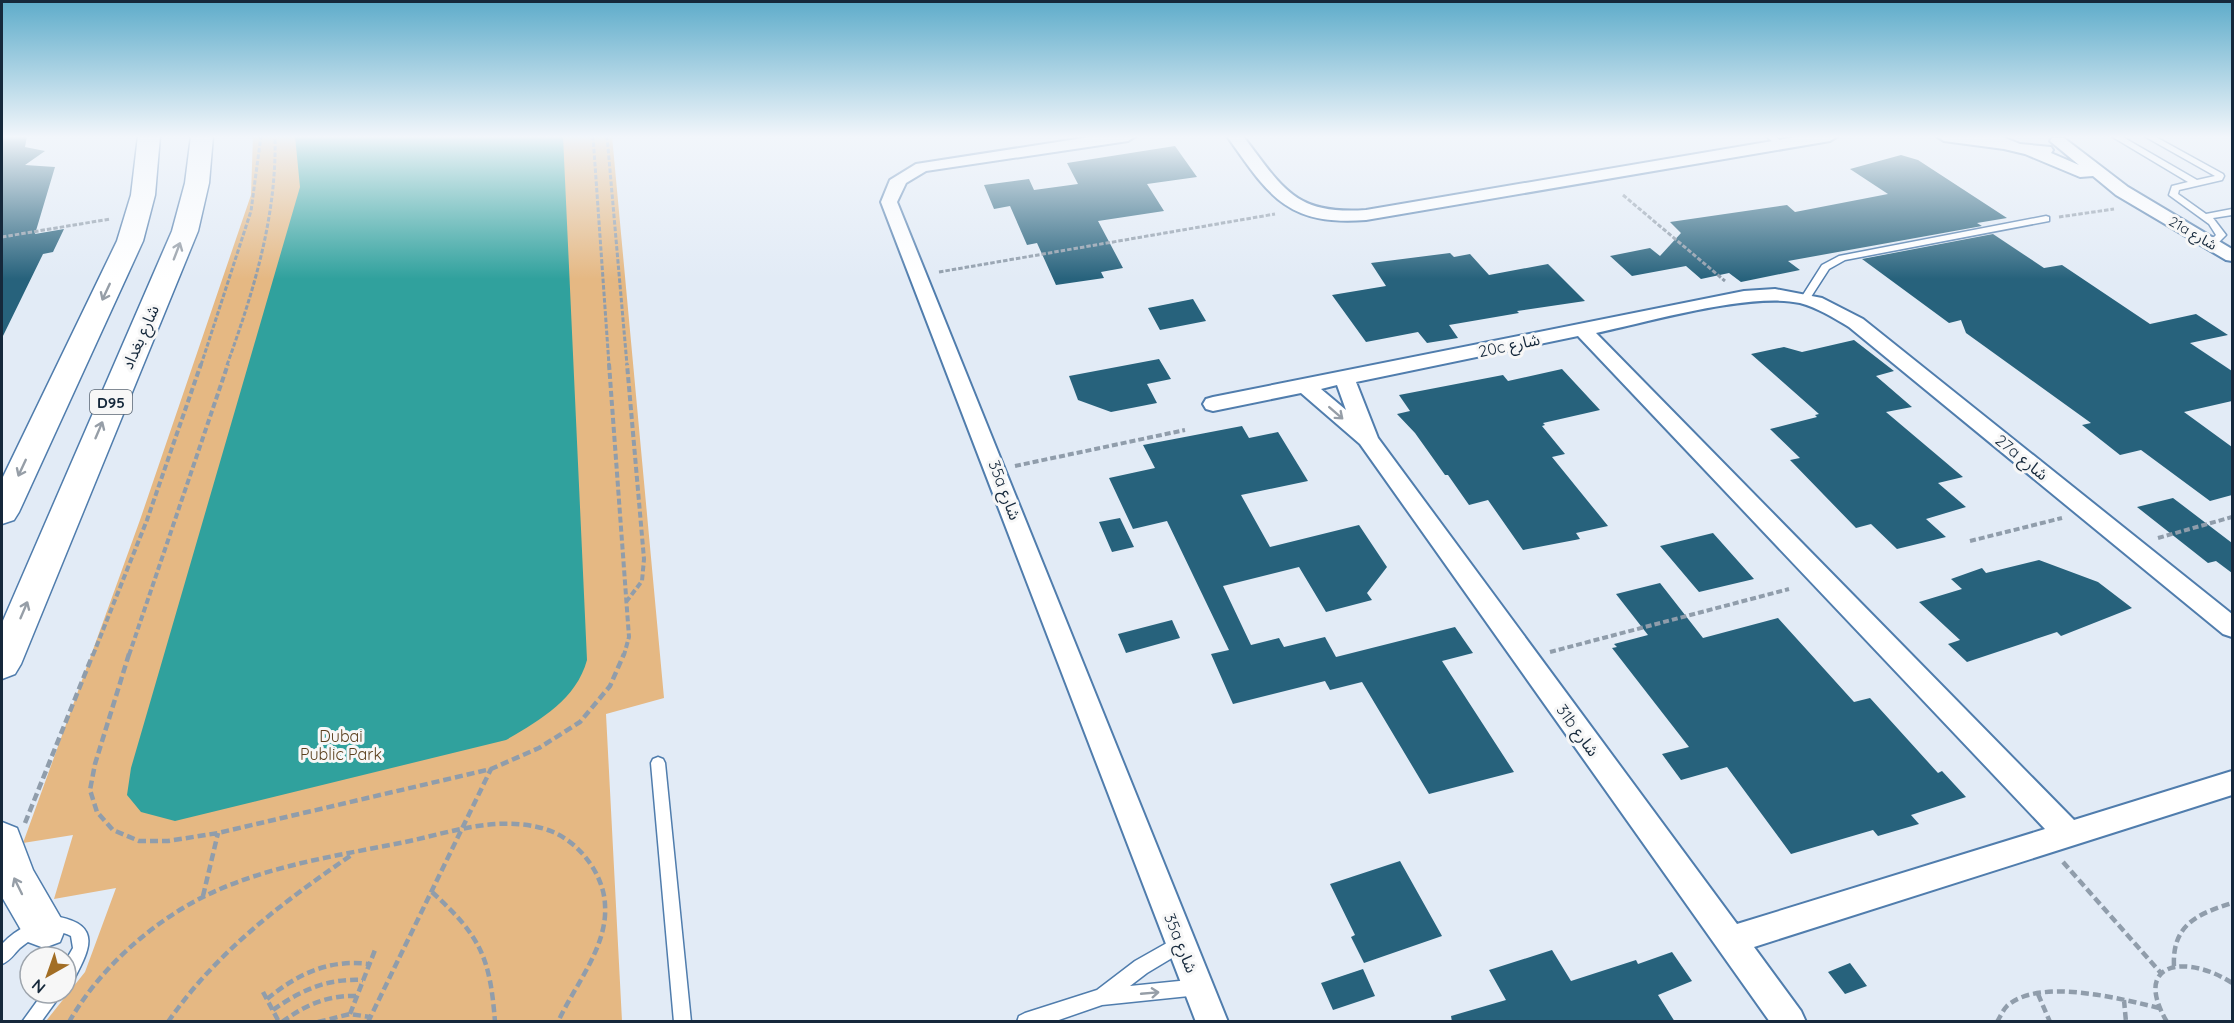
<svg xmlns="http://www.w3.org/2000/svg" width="2234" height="1023" font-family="Quicksand,'Noto Sans Arabic',sans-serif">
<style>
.green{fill:#e5b883}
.water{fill:#30a19d}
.building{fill:#27627c}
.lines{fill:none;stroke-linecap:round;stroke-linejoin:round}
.service-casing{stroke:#507dad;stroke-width:3}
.minor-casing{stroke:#507dad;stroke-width:4}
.primary-casing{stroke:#507dad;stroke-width:3}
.path-far2{stroke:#909dab;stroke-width:3;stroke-dasharray:4.5 2;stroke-linecap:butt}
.path-far1{stroke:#909dab;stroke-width:4;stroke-dasharray:6 3;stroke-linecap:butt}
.path{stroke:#909dab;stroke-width:4.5;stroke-dasharray:8 4;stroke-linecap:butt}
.service{fill:#fff;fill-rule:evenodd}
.minor{fill:#fff;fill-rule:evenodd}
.primary{fill:#fff;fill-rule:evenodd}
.oneway{stroke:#969ea7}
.labels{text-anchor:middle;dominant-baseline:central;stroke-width:6;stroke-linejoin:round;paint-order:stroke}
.far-street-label{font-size:14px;fill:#15283b;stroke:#f7f7f7}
.shield{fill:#f7f7f7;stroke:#596673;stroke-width:1.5}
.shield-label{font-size:15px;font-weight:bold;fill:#15283b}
.street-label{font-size:16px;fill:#15283b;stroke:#f7f7f7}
.park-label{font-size:16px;fill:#5b401e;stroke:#f7f7f7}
</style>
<rect width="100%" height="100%" fill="#e2ebf6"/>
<path class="green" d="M253,136H612L664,698L606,714L622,1021H46L85,972L116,888L54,899L73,835L23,843L140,520L251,195Z"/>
<path class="water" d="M295,136H563L587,660C576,700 540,720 506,740L175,821L141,812L127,795L131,768L300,187Z"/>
<path class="building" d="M2,136H27L25,147L45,151L25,165L55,167L35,234L64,229L53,252L43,254L2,338Z
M1175,146L1197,177L1147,184L1164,211L1098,221L1123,268L1101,272L1104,278L1056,285L1037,243L1027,245L1010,206L994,209L984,185L1029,179L1034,190L1078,184L1067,163Z
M1901,155L1918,160L2007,218L1977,223L1982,226L1788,261L1800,270L1741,282L1729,273L1701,279L1686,266L1632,276L1610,256L1650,248L1660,256L1681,233L1670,222L1787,205L1795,212L1888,194L1850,169Z
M1993,234L2044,268L2062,265L2150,324L2196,314L2228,335L2190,343L2232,371V401L2184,412L2232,447V495L2210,501L2141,450L2120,455L2082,425L2091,423L1966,333L1961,320L1949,323L1862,259Z
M1450,253L1454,257L1470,254L1489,275L1548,264L1585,301L1517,311L1519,313L1449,325L1458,338L1427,343L1418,332L1366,342L1332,295L1386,286L1371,263Z
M1193,299L1206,321L1160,330L1148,308Z
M1854,340L1894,371L1876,376L1912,407L1886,412L1963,477L1938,483L1966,507L1926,519L1946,537L1897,549L1871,524L1856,528L1790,460L1800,458L1770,429L1817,417L1815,415L1819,414L1751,354L1784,347L1802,352Z
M1159,359L1171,379L1147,384L1157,403L1111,412L1078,400L1069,376Z
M1562,369L1600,410L1543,423L1545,425L1542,426L1565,454L1552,457L1608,526L1576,533L1580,539L1523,550L1488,500L1469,505L1448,475H1445L1415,433L1397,414L1410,411L1399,395L1503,375L1508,381Z
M1242,426L1249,438L1278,432L1308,481L1241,495L1270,547L1359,525L1387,567L1367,593L1372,600L1326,612L1299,567L1223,586L1251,645L1279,638L1284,647L1325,637L1336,657L1455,627L1473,653L1442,661L1514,772L1429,794L1362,682L1330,690L1325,681L1233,704L1211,654L1229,650L1167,521L1133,529L1109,478L1155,468L1143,445Z
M2173,498L2232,543V573L2216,561L2208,563L2137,507Z
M1120,518L1134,547L1112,552L1099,522Z
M1713,533L1754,579L1699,592L1660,546Z
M2039,560L2098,582L2132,608L2061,636L2057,632L1967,662L1948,644L1960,640L1919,602L1962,589L1951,579L1982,568L1986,573Z
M1660,583L1703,638L1778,618L1854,702L1870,698L1938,773L1942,771L1966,797L1911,815L1919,824L1878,836L1873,830L1791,854L1727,767L1681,780L1662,754L1689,747L1612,648L1617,647L1614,644L1648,635L1616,594Z
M1172,620L1180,638L1126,653L1118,634Z
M1400,861L1442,936L1364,963L1351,937L1355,935L1330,884Z
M1552,950L1571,981L1636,960L1638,964L1672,952L1692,981L1658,995L1675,1022H1452L1451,1016L1506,1000L1489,970Z
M1850,963L1867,986L1845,994L1828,972Z
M1363,969L1375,996L1333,1010L1321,983Z"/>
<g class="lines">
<defs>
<path id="service" d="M1766,136H1775L1785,145L1778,147Z
M2111,136H2121L2197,180L2215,176L2144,136H2154L2223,174L2224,176L2222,180L2179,190L2178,194L2206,214L2232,209V215L2213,218L2226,235L2215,246H2209L2207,244L2216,235L2209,224L2169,195L2172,186L2188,182Z
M2046,216L2049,217V221L1845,260L1829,269L1809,300H1803L1801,298L1822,265L1839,256Z
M658,757L663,759L665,763L691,1022H674L651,763L653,759Z
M59,917C105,926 87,954 72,983L66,985V960L73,948L71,936C54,926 34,936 20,948C14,954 10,961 2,964V944C17,928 37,919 59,917Z
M1181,935L1187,937L1189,943L1187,949L1147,973L1130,986L1199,979L1205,981L1207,987L1205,993L1199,995L1102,1005L1053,1022H1017L1019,1016L1025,1013L1097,990L1135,961Z
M43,993H62L41,1022H22Z"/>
<path id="minor" d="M1096,136H1136L1128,141L926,171L906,183L897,202L1228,1022H1196L881,202L890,180L916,164Z
M1227,136H1243C1283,188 1294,215 1366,210L1802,136H1838L1830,141L1366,220C1287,226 1269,196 1227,136Z
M1936,136H2000L2020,144L2051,147L2053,150L2051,153L2079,165L2050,141L2052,138H2064L2128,187L2232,249V261L2226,260L2116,195L2093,176L2080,177L2025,154L2004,149L1944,141Z
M1775,289L1822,298L1863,319L2232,614V637L2223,634L1849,327C1834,318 1818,308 1800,303C1750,292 1649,322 1596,333L2074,820L2232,771V795L1754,947L1801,1011L1806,1022H1770L1360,444L1301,393L1213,411L1206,409L1203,404L1206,399L1213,397L1744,291ZM1578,336L2045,829L1737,924L1378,438L1356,382ZM1337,385L1346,410L1321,389Z"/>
<path id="primary" d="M138,136H160L155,195L143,241L19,512L14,520L2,524V479L117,241L131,195Z
M191,136H213L209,183L198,231L21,664L15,674L2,679V623L172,231L185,183Z
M2,822L17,828L33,870L66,927L60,942L44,948L28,942L2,897Z"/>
</defs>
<use href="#service" class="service-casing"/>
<use href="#minor" class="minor-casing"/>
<use href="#primary" class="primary-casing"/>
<path class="path-far2" d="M593,136L609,365
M607,136L627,365
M1623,195L1725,281
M2059,217L2114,209
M2,237L110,219
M939,272L1275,214
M201,365L251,211L261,136
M227,365C254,290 277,216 275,136"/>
<path class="path-far1" d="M609,364L629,637L624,655
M1015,466L1185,430
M2158,538L2232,517
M1970,541L2062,518
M626,602L642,581L644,559L627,364
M1550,652L1789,589
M93,655L147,520L201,364
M129,655L228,364"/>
<path class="path" d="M129,654L95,764L90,790L97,812L113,830L139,841H168L218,833L491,769L539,748L580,722L610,686L624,654
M25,823L93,654
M2063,862L2160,972
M432,892C480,936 490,956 495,1022
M203,896L218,833
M2174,966C2172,925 2197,914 2232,903
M263,992L279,1022
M2038,994L2050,1022
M267,999C298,974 328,959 369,964
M2124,1000L2126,1022
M273,1010C301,990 328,978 363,980
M350,1014L375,950
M69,1022C96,975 137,936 183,908C249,868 331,857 405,842C452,832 500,814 548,830C578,840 604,874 605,905C608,947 574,986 558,1022
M168,1022C217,951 283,902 353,854
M282,1022C305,1005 328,995 357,996
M318,1022L350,1014L370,1017
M368,1022L491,769
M1997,1022C2000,1017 2003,1010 2007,1006C2039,977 2122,999 2159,1008
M2167,1022C2130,959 2190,955 2232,983"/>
<use href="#service" class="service"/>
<use href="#minor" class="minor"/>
<use href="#primary" class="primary"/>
</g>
<defs><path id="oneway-shaft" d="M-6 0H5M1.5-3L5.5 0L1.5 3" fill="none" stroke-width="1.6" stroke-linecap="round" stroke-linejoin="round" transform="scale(1.5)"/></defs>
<g class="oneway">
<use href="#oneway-shaft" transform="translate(177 251) rotate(-69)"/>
<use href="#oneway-shaft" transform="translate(106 292) rotate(115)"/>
<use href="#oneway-shaft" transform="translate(1336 413) rotate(41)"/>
<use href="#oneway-shaft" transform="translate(99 430) rotate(-67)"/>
<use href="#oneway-shaft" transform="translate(22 468) rotate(115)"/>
<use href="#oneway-shaft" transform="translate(24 610) rotate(-67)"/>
<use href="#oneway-shaft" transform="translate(18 886) rotate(-116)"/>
<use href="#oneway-shaft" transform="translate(1150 993) rotate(-5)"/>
</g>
<linearGradient id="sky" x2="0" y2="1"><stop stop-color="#5eacca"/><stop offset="0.49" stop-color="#f2f6fb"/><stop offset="1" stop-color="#f2f6fb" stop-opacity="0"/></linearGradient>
<rect width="2234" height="279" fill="url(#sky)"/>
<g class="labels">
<g class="far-street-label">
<text transform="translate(2193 233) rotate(30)">21a شارع</text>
</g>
<rect class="shield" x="90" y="390" width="42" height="24" rx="4.5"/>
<g class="shield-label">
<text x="111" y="402">D95</text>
</g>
<g class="street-label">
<text transform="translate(140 337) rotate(-66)">شارع بغداد</text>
<text transform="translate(1509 345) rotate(-12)">20c شارع</text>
<text transform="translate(2022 457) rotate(39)">27a شارع</text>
<text transform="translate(1005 490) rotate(69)">35a شارع</text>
<text transform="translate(1578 730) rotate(54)">31b شارع</text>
<text transform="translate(1181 943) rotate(68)">35a شارع</text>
</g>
<g class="park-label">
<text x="341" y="736">Dubai<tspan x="341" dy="18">Public Park</tspan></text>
</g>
</g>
<rect width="2234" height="1023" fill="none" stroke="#15283b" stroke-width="6"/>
<g transform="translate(48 975) rotate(220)"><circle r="28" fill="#f7f7f7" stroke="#9da4ac" stroke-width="1.5"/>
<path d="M0-4.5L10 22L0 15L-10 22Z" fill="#a26e25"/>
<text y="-9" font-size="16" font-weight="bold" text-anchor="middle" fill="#15283b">N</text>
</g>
</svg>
